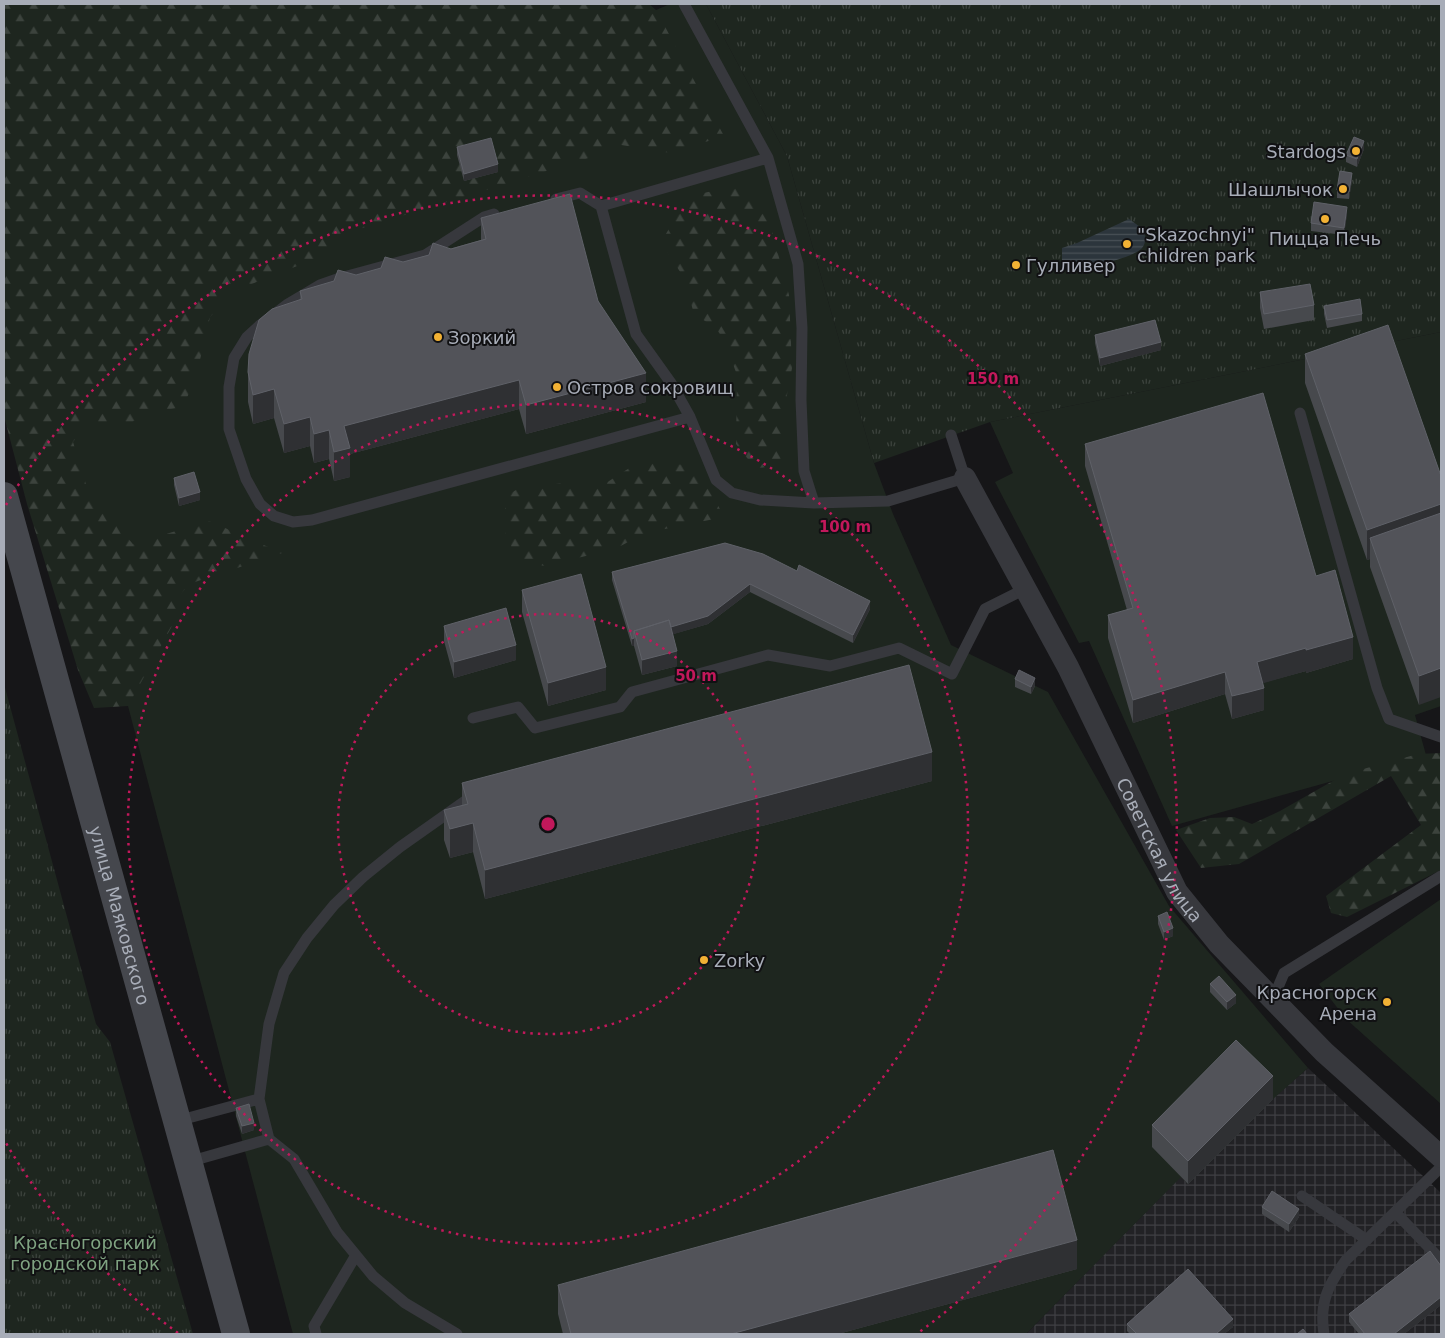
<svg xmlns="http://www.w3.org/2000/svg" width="1445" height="1338" font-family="'DejaVu Sans',sans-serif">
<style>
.industrial{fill:url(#industrial-grid)}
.grass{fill:#1e261f}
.forest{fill:url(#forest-firs)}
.park{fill:url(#park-tufts)}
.water{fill:url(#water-rules)}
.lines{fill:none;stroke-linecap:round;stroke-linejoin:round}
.lane{stroke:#37383d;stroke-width:11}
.street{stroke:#37383d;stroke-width:22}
.secondary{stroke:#45474d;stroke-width:28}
.wall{fill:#47494d}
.shaded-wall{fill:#2f3033}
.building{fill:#525359;stroke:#5f6168}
.ring{fill:none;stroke:#c2185b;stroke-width:2.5;stroke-dasharray:2.5 5}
.poi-dot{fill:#f2b134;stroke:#111113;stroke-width:2}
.labels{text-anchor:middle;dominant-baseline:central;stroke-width:4;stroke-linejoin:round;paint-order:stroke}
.poi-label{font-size:18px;fill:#a8adb8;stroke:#111113;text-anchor:start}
.street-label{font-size:18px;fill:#a8adb8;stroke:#111113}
.park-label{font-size:18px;fill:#7fa381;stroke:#111113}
.centre{fill:#c2185b;stroke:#111113;stroke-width:2.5}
.ring-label{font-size:15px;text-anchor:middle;font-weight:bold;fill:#c2185b;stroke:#111113;stroke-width:4;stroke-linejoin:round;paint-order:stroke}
</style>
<defs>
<pattern id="industrial-grid" width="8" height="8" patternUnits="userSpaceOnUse" patternTransform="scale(1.25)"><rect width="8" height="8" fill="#222225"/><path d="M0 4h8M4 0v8" fill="none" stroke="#3f3f43"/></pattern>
<pattern id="forest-firs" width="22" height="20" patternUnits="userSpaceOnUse" patternTransform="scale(1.25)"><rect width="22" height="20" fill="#1e261f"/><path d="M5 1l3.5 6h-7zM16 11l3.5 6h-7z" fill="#3c433d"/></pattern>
<pattern id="park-tufts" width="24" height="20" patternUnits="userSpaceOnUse" patternTransform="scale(1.25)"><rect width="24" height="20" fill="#1e261f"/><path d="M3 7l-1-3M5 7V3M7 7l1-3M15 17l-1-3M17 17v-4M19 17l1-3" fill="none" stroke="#3c433d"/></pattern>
<pattern id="water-rules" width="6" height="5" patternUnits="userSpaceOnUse" patternTransform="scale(1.25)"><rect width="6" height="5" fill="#2c353c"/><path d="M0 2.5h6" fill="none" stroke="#485056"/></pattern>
</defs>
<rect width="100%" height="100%" fill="#161618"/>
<path class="industrial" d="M1308,1068L1441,1193V1334H1026L1181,1176Z"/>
<path class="grass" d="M670,4H706L787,156L874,463L893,514L951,645L1048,692L1169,906L1308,1068L1273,1099L1188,1184L1181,1177L1026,1334H293L128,706L6,211L656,10Z
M1441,332V706L1415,715L1426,755L1172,826L1089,641L1079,643L995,482L1013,473L990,422Z
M1441,899V1104L1346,1019L1319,984Z"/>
<path class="forest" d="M4,4H649L656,10L724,136L671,153L609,143L592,157L353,231L320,257L239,289L224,301L210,317L196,377L183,407L147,413L129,424L87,423L73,442L86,484L92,498L133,544L209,521L282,553L189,584L180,595L172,626L128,706L94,708L78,670L27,504L4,416Z
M737,186L764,201L789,295L792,368L784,411V456L770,467L755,468L736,444L737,375L725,342L716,328L694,314L684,278L661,242L689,196Z
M645,458L683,465L709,488L724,517L645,533L615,549L544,566L516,558L505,532V497L519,488L565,483L595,490Z
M1441,753V870L1347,917L1331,913L1326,896L1421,825L1391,776L1239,864L1201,868L1176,830L1210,818L1234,817L1252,824L1280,811L1345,774L1418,754Z"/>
<path class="park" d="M706,4H1441V332L990,422L874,463L787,156Z
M4,684L96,1024L110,1042L193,1334H4Z"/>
<path class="water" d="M1129,219L1143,229C1145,235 1147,242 1142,248C1134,258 1084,269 1070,269L1062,262V248L1077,243Z"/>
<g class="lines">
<path class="lane" d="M684,4L768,158L798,264L802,328L801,400L804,471L814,503
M556,199L580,193L601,206L636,334L671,383L690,417L716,480L732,493L760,500L814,503L888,501L965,478L951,435
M601,206L768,158
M494,214L484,217L425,255L340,278L320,285L288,304L259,326L247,337L234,358L229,387V429L246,479L260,504L274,516L293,522L312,520L690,417
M1300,413L1377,688L1389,719L1441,737
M473,718L518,707L535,728L620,707L632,692L768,655L830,666L899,648L952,674L985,609L1025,589
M1273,999L1284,973L1441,876
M177,1121L259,1099
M188,1162L269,1139
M1302,1196L1367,1240
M1395,1212L1441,1260
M316,1334L314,1326L356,1255
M457,1334L405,1303L373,1276L337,1232L294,1159L269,1139L259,1099L269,1024L284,973L307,938L334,905L363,877L400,847L475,794
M1324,1334C1319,1303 1328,1285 1346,1260L1441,1167"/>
<path class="street" id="s1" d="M965,478L1068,667L1177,892L1219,944L1324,1052L1441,1157"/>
<path class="secondary" id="s2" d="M4,496L236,1334"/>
</g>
<path class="wall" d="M457,147L498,172L464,181L457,155Z
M1364,149L1357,167L1346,162V155Z
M1352,180L1349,199L1337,198V190Z
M1347,214L1344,235L1311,231V223Z
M481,218L598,301L646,402L526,434L519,409L350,454V477L334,481L329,459L314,463L310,446L284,453L274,418L253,424L248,402V372L300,299V291L481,240Z
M1260,292L1314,305V320L1264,329L1260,308Z
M1324,306L1362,314V321L1327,328L1324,314Z
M1095,335L1161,350L1100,366L1095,343Z
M1305,354L1441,476L1419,705L1370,567V559L1367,560L1305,383Z
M1085,444L1316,576L1353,659L1306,673V671L1262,683L1264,710L1232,719L1225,694L1133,723L1108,638V615L1127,610L1085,466Z
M174,478L200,500L179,506L174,485Z
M725,543L870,609L853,643L750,592L708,624L673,634L677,666L642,675L634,646H632L612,580V572Z
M522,590L606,690L548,706L522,612Z
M444,626L516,660L454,678L444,641Z
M1015,679L1035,686L1031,694L1015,687Z
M932,781L485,899L473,852L450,858L444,840V810L462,806V783Z
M1158,916L1173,936L1164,940L1158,924Z
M1210,984L1236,1003L1227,1010L1210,992Z
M1273,1099L1188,1184L1152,1147V1125Z
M236,1108L254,1130L242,1134L236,1116Z
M1262,1207L1299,1217L1289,1232L1262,1214Z
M1077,1269L838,1334H563L558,1314V1285Z
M1441,1305L1404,1334H1359L1349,1322V1314Z
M1127,1324L1233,1327L1224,1334H1130L1127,1331Z"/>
<path class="shaded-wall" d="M1364,141V149L1357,167V159Z
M498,164V172L464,181V174Z
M1352,173V180L1349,199V192Z
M1347,207V214L1344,235V228Z
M1161,342V350L1100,366V358Z
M646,373V402L526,434V405Z
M519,380V409L350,454V477L334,481V452L344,426Z
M274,389V418L253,424V395Z
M310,417V446L284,453V424Z
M329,430V459L314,463V434Z
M200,492V500L179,506V498Z
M1441,504V534L1370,538V559L1367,560V530Z
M750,584V592L708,624L637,645Z
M870,601V609L853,643V635Z
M1353,637V659L1306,673V650Z
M634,638V646H632V639Z
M516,645V660L454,678V662Z
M1306,648V671L1257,685V662Z
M677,651V666L642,675V660Z
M606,667V690L548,706V683Z
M1441,668V697L1419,705V676Z
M1225,672V694L1133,723V700Z
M1035,678V686L1031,694V687Z
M1264,688V710L1232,719V696Z
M932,752V781L485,899V870Z
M473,823V852L450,858V829Z
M1173,928V936L1164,940V932Z
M1236,995V1003L1227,1010V1002Z
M1273,1076V1099L1188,1184V1161Z
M254,1123V1130L242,1134V1126Z
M1299,1209V1217L1289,1232V1224Z
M1077,1240V1269L838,1334H731Z
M1441,1297V1305L1404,1334H1394Z
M1233,1319V1327L1224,1334H1216Z"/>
<path class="building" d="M1354,137L1364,141L1357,159L1346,155Z
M491,138L498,164L464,174L457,147Z
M1340,171L1352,173L1349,192L1337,190Z
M570,194L598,301L646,373L526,405L519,380L344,426L350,448L334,452L329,430L314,434L310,417L284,424L274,389L253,395L248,372L249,354L259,320L272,309L302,299L300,291L334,281L338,270L356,275L381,268L385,257L403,262L429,255L433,243L451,249L486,239L481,218Z
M1314,202L1347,207L1344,228L1311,223Z
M1310,284L1314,305L1264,314L1260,292Z
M1360,299L1362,314L1327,320L1324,306Z
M1155,320L1161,342L1100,358L1095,335Z
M1388,325L1441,476V504L1367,530L1305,354Z
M1263,393L1316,576L1335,570L1353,637L1306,650V648L1257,662L1264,688L1249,692L1232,696L1225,672L1133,700L1108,615L1133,608L1085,444Z
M194,472L200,492L179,498L174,478Z
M1441,513V668L1419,676L1370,538Z
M725,543L763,554L797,571L799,565L870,601L853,635L750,584L708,616L671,627L669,620L634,631V638L632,639L612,572Z
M581,574L606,667L548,683L522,590Z
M506,608L516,645L454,662L444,626Z
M669,620L677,651L642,660L634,631Z
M909,665L932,752L485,870L473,823L450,829L444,810L468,804L462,783Z
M1019,670L1035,678L1031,687L1015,679Z
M1167,912L1173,928L1164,932L1158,916Z
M1219,976L1236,995L1227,1002L1210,984Z
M1236,1040L1273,1076L1188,1161L1152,1125Z
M249,1104L254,1123L242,1126L236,1108Z
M1053,1150L1077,1240L731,1334H571L558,1285Z
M1272,1191L1299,1209L1289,1224L1262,1207Z
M1430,1251L1441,1266V1297L1394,1334H1365L1349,1314Z
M1188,1269L1233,1319L1216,1334H1137L1127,1324Z
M1303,1329L1307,1334H1297Z"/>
<g class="ring">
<circle cx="548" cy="824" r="210"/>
<circle cx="548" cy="824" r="420"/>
<path d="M178 1333A629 629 0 0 1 6 1143M6 505A629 629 0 1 1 918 1333"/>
</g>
<g class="poi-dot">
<circle cx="1356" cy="151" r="5"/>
<circle cx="1343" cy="189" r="5"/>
<circle cx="1325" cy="219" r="5"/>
<circle cx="1127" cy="244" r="5"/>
<circle cx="1016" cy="265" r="5"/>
<circle cx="438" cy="337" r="5"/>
<circle cx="557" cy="387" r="5"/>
<circle cx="704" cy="960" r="5"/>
<circle cx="1387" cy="1002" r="5"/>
</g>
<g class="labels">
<g class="poi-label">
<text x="1346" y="151" text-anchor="end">Stardogs</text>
<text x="1333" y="189" text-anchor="end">Шашлычок</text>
<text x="1137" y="234">"Skazochnyi"<tspan x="1137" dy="21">children park</tspan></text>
<text x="1325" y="238" text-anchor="middle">Пицца Печь</text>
<text x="1026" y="265">Гулливер</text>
<text x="448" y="337">Зоркий</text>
<text x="567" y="387">Остров сокровищ</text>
<text x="714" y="960">Zorky</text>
<text x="1377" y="992" text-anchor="end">Красногорск<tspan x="1377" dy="21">Арена</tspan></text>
</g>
<g class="street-label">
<text stroke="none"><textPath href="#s1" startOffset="420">Советская улица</textPath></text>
<text stroke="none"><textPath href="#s2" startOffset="435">улица Маяковского</textPath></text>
</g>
<g class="park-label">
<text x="85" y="1242">Красногорский<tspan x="85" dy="21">городской парк</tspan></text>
</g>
</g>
<circle cx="548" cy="824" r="8" class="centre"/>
<g class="ring-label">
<text x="993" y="384">150 m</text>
<text x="845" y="532">100 m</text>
<text x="696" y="681">50 m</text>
</g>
<rect width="1445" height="1338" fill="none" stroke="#a8adb8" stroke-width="10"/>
</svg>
